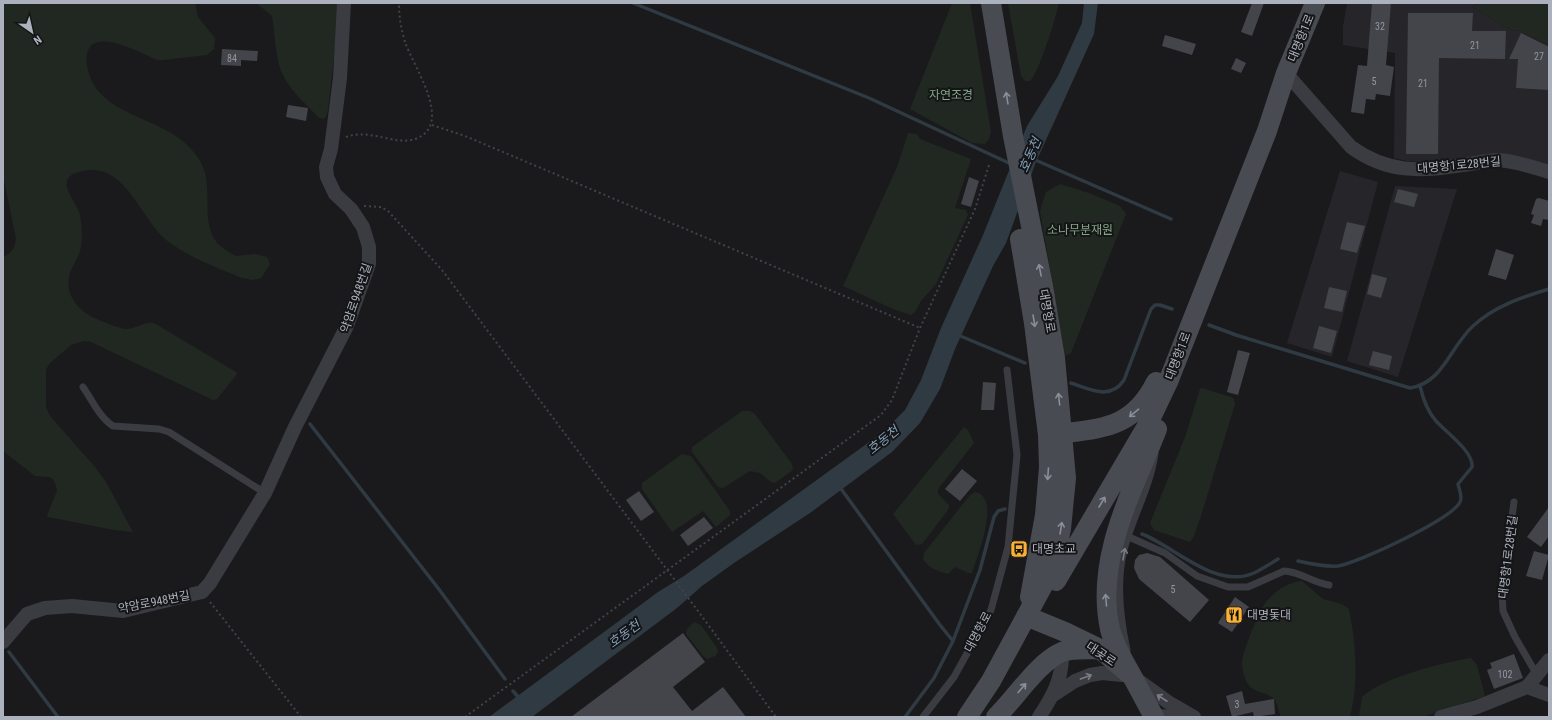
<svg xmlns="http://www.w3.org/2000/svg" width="1552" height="720" font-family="'Roboto Condensed','Noto Sans KR',sans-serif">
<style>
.built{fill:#26262a}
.green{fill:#202821}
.water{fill:#2f3a42}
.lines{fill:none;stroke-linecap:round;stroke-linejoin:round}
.stream{stroke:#2f3a42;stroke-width:3.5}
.building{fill:#44454a}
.path{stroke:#414349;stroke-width:2;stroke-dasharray:2 3;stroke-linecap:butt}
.lane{stroke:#3b3c42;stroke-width:7}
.street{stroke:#3b3c42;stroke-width:14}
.secondary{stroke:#494b52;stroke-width:20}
.oneway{stroke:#898e98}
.oneway2{stroke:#797d86}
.labels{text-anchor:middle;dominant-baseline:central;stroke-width:4;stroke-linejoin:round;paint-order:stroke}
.number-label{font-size:10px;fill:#9297a0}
.street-label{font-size:12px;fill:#acb2bd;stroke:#151518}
.park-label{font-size:12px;fill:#83a884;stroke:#151518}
.poi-label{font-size:12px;fill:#acb2bd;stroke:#151518;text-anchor:start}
.water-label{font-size:13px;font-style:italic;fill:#82a1b9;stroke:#151518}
</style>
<rect width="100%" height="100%" fill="#1a1a1d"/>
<path class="built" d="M1479,3L1472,7L1510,30L1520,31L1549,45V171L1407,161L1394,158L1395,53L1343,45V26L1347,4Z
M1340,171L1378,182L1332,357L1287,343Z
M1395,186L1457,189L1398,377L1347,361Z"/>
<path class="green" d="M3,3H195L198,17L215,38L214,49L207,55L164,60H157C139,52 81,20 87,65C94,117 163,115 192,150C196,155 201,161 203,167C213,192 200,222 218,244C223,249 230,253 236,256L255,254L267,257L270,264L261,278L253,280L242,278C218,268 190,258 169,242C140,221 125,155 76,173C54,181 77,201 80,215C82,227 83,240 80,251C77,260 71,268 69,277C65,297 81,313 99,320C107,323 117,328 125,329C135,330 143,321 154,323L236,372L237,374L217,399L213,400L91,342L84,341L71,345L49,364L46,370V407L50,416L95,467L106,482L133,532L114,530L48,517L47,515L57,491C54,473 49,478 35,476L3,451V257C11,254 15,248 16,239L3,175Z
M256,3H340L328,110L326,117L323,119L318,117C305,103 289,90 281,71C275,54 275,34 272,16Z
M952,3H970L991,132L989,139L985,144L972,143L910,109Z
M1008,3H1059C1056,17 1039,73 1030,81H1025L1021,76Z
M1479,3H1549V45L1520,31L1510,30L1472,7Z
M908,133L917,134L920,139L971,159L955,208L966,210L968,215L936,284L921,301L915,312L911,315L893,309L843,286L897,167Z
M1060,184L1089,193L1120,206L1126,214L1071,353L1065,356L1040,211L1046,192Z
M1202,388L1231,397L1234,399L1235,404L1201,516L1194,536L1190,542L1154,530L1150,523L1185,437L1200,389Z
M742,411H750L755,414L792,464L793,470L775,483L771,482L760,473L750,471L723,488L718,487L692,452V447Z
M964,427L968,430L974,443L938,489V494L949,505L948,510L922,544L916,545L893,514Z
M682,454L691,456L730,511V515L716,527L703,511L672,532L642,489V483Z
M975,492C1002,496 977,557 972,573H968L955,567L948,574C938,571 928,568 923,559L924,553L970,495Z
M1302,581L1323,599L1342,604L1349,609C1356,644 1359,682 1350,717H1281C1279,712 1278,707 1276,702C1271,691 1254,695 1247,683C1244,677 1242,669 1242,662C1244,648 1258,613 1266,602C1275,591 1288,582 1302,581Z
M694,622L701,625L717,648L718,652L715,656L707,659L703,656L686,634L687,629Z
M1471,658L1477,665L1485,696L1422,717H1359L1362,697C1384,677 1441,663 1471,658Z"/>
<path class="water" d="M1084,3H1098L1094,34L1036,162L1006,243L993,266L955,349L940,389L920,423L892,452L810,513L734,563L702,586L677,608L532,717H489L658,592L684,576L883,432L905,410L921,380L941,328L983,235L1027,126L1058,76L1082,23Z"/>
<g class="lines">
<path class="stream" d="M633,3L869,98L1011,164
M1033,159L1171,219
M1209,325L1236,335L1410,388C1443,383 1450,347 1473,326C1493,307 1522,297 1549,289
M958,335L1025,363
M1071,383C1090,389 1110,401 1124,380L1151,309L1155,305H1160L1172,309
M310,424L438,588L505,679
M839,486L940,625L953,641L934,678L905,717
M1142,534C1175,547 1216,590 1254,573C1262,569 1270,564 1278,559
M1298,561C1311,564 1325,567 1338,566C1358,563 1452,519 1460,502C1463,496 1459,490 1458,484L1472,467C1474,452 1446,432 1436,421C1427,411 1423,399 1420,386
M953,641L980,570L994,517L998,511L1005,509
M9,652L58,717
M513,691L520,699"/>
</g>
<path class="building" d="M1252,3H1264L1252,36L1241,32Z
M1372,3H1391L1386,65L1394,67L1390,96L1376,94L1375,100L1366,99L1364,114L1351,112L1358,65L1367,66Z
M1408,13H1473L1472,31H1506L1505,59L1439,58L1438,154H1406Z
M1521,33L1549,47V90L1516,88L1518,59H1509Z
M1165,35L1196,44L1192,55L1162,46Z
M222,49L258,51L257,61L241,60V66L221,65Z
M1236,58L1246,63L1241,73L1231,69Z
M288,105L308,108L306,121L286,117Z
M969,177L979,181L971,207L961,204Z
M1398,189L1418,194L1414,207L1394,202Z
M1539,198L1549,201V220L1543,219L1541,226L1531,223L1534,215L1531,214L1536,199Z
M1347,222L1365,226L1357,253L1340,249Z
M1496,249L1514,255L1506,280L1488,275Z
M1372,274L1387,278L1381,298L1367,294Z
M1329,287L1347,291L1342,312L1324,308Z
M1319,326L1337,331L1331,353L1313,348Z
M1238,350L1250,353L1238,395L1227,392Z
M1373,351L1392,356L1389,370L1369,365Z
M983,382L996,383L994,410H981Z
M962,469L977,481L960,501L945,489Z
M639,491L654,512L641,521L626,500Z
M1549,507V536L1541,547L1527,537Z
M704,517L713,528L688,546L680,535Z
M1534,551L1549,555L1542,580L1526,576Z
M1147,553L1160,557L1209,600L1190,622L1139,579L1134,568L1135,560L1139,555Z
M1235,597L1249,607L1232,632L1218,623Z
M683,633L705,662L673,687L692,711L723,687L746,717H571Z
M1514,654L1523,678L1494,689L1487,670L1492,668L1490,663Z
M1242,691L1245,704L1274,699L1275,714L1254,717L1253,712L1232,717L1226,696Z"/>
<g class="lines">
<path class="path" d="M432,125L465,136L920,328
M346,137C370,128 395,146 415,139C455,125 413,66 405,42C401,29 399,17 399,3
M364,206L381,207L388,211L442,270L698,611L776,717
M210,602L301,717
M465,717L881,415L892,400L920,328L975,209L989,165"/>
<path class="lane" d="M83,387C92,400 100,418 113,426L159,429L169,432L265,493
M1514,502L1502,592L1503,611L1515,637L1537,675
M1129,537L1165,553L1197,576L1228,587H1248L1284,571C1299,571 1313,583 1329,585
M1127,650C1120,618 1116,582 1124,550C1132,518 1150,488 1155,454
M923,717L954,677L991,610L1008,547L1017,455L1007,370"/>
<path class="street" d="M1286,73L1351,147C1387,173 1420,172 1462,165C1474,164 1486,160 1498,160C1515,161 1533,167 1549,172
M3,642L27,614L45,608L72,606L123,611L202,592L210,583L265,493L295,427L347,326L369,264V247L363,227L351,209L335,194L327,177L326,167L331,149L340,78L344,3
M1527,687L1549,660
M1052,696L1075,681L1090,675L1102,673L1132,676L1168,702L1194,717
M1154,716L1188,717
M1039,717C1053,696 1063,678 1062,652
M1441,717L1477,707L1527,687L1549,695"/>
<path class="secondary" d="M1020,239L1034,323L1048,435L1049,467L1045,515L1030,597
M1050,435C1099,428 1132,431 1156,382
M1056,581L1147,426L1168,382L1267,131L1286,73L1315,3
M1026,616L1065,632L1100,649L1132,676L1154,717
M1132,676C1124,661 1114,646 1110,629C1095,558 1132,493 1157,429
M967,717L991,681L1053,567L1061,529L1066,478L1055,358L1043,286L1013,136L991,3
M996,717C1015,699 1038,662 1062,652C1073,648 1088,650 1099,649"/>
</g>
<defs><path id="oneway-shaft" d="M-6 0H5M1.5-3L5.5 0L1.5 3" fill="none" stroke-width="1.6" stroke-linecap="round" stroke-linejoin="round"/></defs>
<g class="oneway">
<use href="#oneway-shaft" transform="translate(1007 98) rotate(-99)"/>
<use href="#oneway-shaft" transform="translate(1040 270) rotate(-101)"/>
<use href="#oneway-shaft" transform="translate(1034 321) rotate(81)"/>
<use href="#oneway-shaft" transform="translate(1059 399) rotate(-96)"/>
<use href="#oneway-shaft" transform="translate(1134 413) rotate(140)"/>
<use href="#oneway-shaft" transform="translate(1048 474) rotate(94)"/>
<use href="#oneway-shaft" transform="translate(1102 502) rotate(-59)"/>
<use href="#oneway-shaft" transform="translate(1061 528) rotate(-81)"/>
<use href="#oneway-shaft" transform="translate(1106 600) rotate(-95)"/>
<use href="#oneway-shaft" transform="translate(1022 688) rotate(-49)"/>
</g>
<g class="oneway2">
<use href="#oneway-shaft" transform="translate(1124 554) rotate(-80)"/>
<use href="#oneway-shaft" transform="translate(1086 677) rotate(-20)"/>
<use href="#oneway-shaft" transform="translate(1162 698) rotate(-147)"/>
</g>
<defs>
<symbol id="bus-square" viewBox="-11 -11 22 22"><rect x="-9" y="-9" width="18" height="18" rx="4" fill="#fbb234" stroke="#151518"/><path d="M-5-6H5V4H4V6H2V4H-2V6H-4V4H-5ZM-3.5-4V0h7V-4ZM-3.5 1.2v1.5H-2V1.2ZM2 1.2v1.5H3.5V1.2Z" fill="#111"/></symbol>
<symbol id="restaurant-square" viewBox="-11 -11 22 22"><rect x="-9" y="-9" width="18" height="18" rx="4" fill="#fbb234" stroke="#151518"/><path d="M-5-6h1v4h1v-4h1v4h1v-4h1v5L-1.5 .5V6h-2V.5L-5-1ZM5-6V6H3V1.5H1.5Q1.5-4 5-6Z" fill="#111"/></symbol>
</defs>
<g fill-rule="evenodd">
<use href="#bus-square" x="1009" y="539" width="20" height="20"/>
<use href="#restaurant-square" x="1224" y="605" width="20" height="20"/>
</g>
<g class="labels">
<g class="number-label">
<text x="1380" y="26">32</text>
<text x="1475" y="45">21</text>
<text x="1539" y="56">27</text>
<text x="232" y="58">84</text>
<text x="1374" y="81">5</text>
<text x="1423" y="83">21</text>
<text x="1173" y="589">5</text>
<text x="1505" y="674">102</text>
<text x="1237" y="704">3</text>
</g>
<g class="street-label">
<text transform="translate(1301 38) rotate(-68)">대명항1로</text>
<text transform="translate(1459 165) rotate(-5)">대명항1로28번길</text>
<text transform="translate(356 298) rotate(-71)">약암로948번길</text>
<text transform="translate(1047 311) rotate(80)">대명항로</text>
<text transform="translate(1178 356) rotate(-69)">대명항1로</text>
<text transform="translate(1508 557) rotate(-83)">대명항1로28번길</text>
<text transform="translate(154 602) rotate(-11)">약암로948번길</text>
<text transform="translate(978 632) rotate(-62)">대명항로</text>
<text transform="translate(1101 654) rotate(34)">대곶로</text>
</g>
<g class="park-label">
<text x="951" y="95">자연조경</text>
<text x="1080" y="230">소나무분재원</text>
</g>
<g class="poi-label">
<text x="1032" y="549">대명초교</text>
<text x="1247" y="615">대명돛대</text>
</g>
<g class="water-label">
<text transform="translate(1030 155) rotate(-66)">호동천</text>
<text transform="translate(883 440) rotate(-39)">호동천</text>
<text transform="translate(624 634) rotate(-36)">호동천</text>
</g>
</g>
<rect width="1552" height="720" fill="none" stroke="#acb2bd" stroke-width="8"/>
<g transform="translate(32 32) rotate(146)" stroke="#151518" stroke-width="3" paint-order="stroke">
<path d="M0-3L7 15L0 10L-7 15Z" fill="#acb2bd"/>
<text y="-6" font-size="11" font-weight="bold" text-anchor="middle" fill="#acb2bd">N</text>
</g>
</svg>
